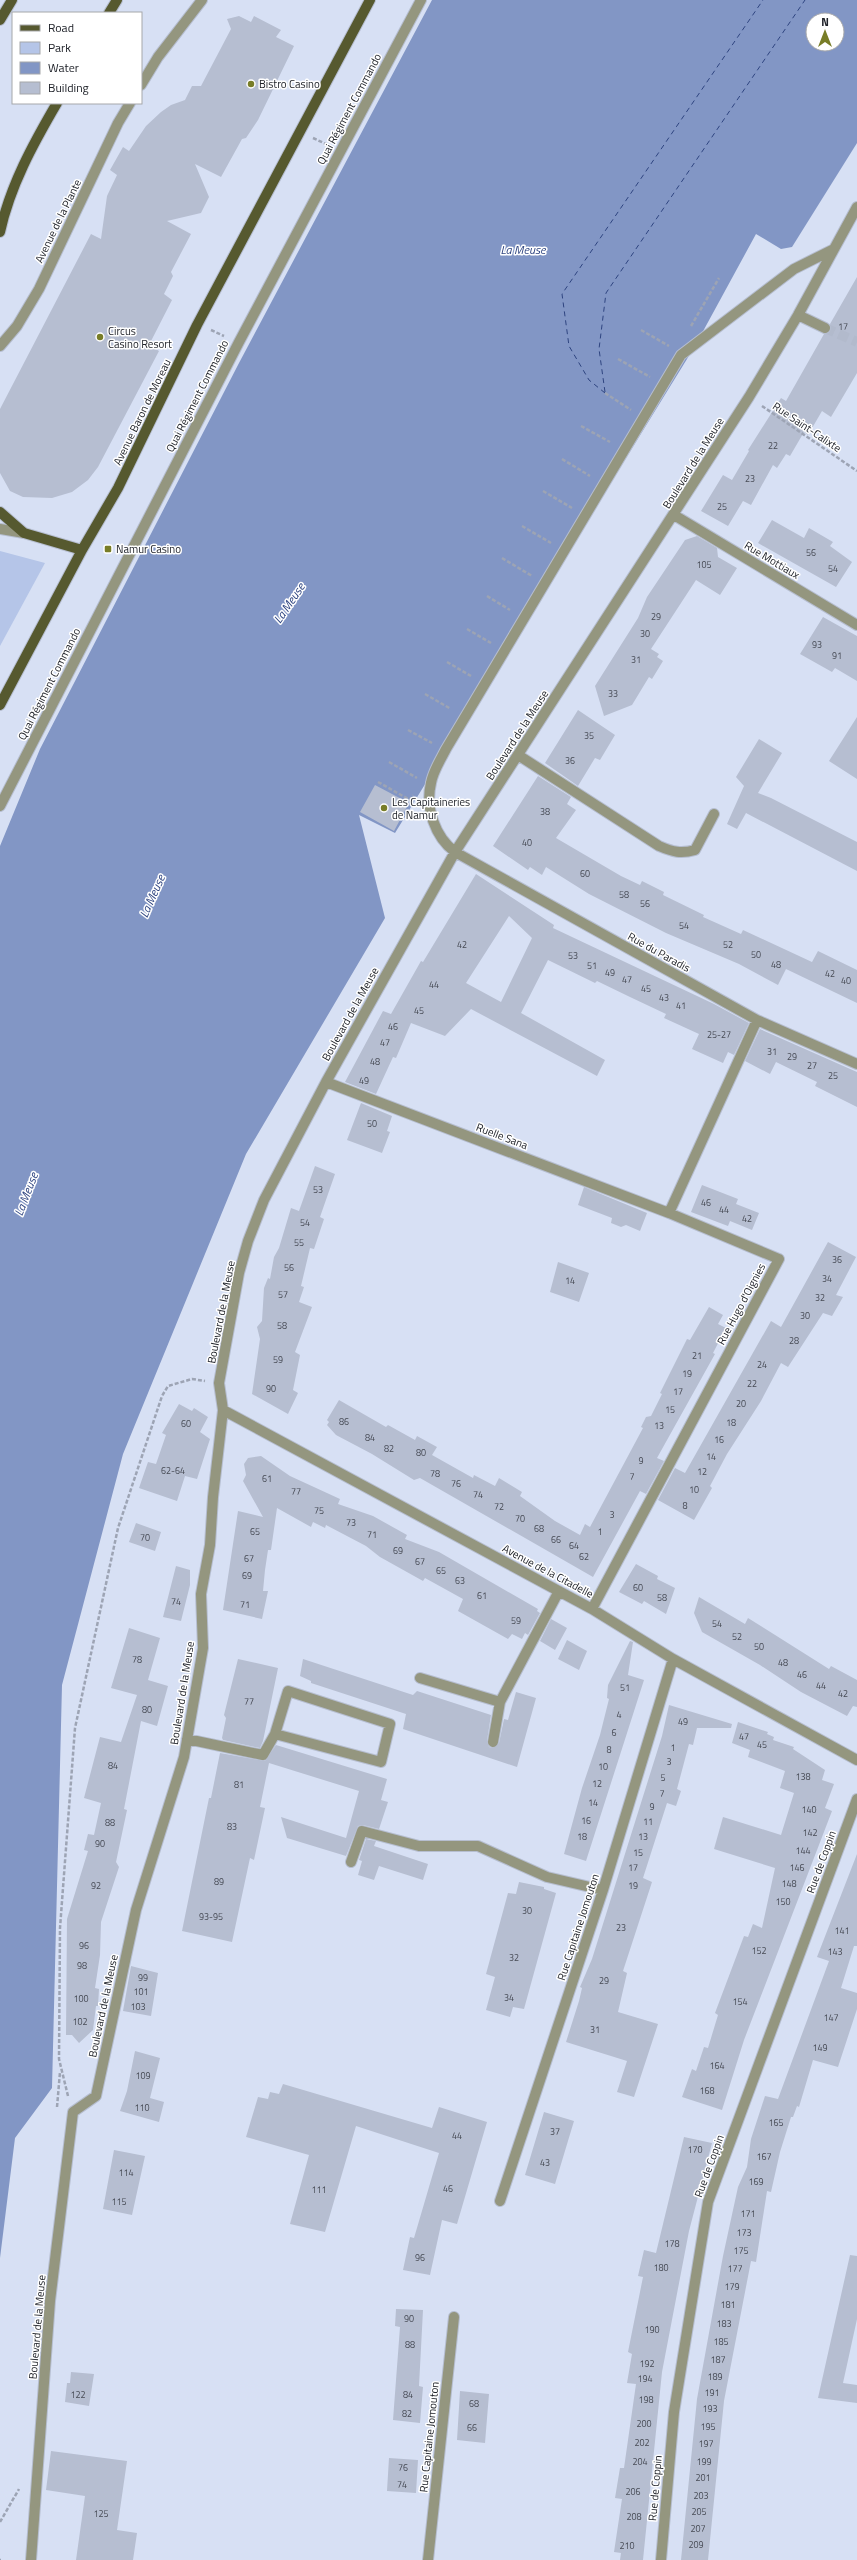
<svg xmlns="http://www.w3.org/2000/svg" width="857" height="2560" font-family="'Titillium Web',sans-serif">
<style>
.green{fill:#b5c5e8}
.water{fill:#8296c5;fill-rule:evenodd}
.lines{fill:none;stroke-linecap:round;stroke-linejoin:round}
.ferry{stroke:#2e4480;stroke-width:1;stroke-dasharray:5 4;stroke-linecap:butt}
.building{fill:#b6bed1;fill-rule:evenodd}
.minor-tunnel{stroke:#b2bacc;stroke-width:10;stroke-dasharray:10 5;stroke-linecap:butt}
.minor-casing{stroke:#b6bed0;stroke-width:12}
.major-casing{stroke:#b6bed0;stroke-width:12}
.path{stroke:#9da4b4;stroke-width:2.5;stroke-dasharray:4 2;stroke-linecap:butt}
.minor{stroke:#94967f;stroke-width:10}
.major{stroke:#56592f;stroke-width:10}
.poi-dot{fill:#787d27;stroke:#fff;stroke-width:1.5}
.labels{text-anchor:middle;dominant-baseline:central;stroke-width:3;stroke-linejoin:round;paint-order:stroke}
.number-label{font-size:9px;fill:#464a54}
.poi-label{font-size:11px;fill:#20232a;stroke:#fff;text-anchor:start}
.street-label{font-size:11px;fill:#20232a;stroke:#fff}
.water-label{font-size:12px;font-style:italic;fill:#2e4480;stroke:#fff}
</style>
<rect width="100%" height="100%" fill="#d7e0f4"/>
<path class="green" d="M0,551L45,563L0,646Z"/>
<path class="water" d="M432,0H857V143L792,247L781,249L756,234L695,346L395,833L359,815L385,918L246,1154L123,1454L62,1685L52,2088L15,2138L0,2258V846L40,749L239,363ZM813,20H837V44H813Z"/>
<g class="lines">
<path class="ferry" d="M605,392L599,349L606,293L805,0
M605,393L589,380L569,346L562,294L763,0"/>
</g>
<path class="building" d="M239,16L251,22L254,16L281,30L276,37L294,46L258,120L246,138L242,139L221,177L195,164L209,197L201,213L167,221L191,234L171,272L173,276L164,294L172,300L149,345L159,351L98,467L88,480L72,492L52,498L23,497L10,491L0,473V409L91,234L101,239L107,196L117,175L110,170L123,147L129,151L146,126L161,112L171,105L185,100L192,86H201L231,29L227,19Z
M857,277V373L831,417L822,411L808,435L804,432L790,456L786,454L777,468L773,465L751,505L743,501L728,526L701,511L723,475L732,480L749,451L748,450L781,398L786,401L824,334L831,331L830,324Z
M772,520L804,538L809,528L833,542L830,546L852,562L836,587L758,543Z
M697,536L717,548L718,557L737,568L720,595L696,580L651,649L659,654L657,657L663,661L652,679L649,677L632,705L604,716L595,686L638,618L647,597L685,540Z
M823,617L857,636V681L835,668L832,672L800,654Z
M578,710L615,735L600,760L595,758L578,786L545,763Z
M857,717V779L829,761Z
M759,739L782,753L758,793L771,798L857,842V871L746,813L737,829L727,824L744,786L736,777Z
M538,776L571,797L567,804L576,810L556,838L621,876L640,885L642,881L664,892L663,895L704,915L703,917L741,934L743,930L812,962L818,951L857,970V1003L786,969L778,985L739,964L666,933L589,894L546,867L542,875L530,867L528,870L493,846Z
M375,785L409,803L394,831L360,812Z
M476,874L554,925L553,928L714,1004L749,1023L734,1055L728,1052L723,1063L692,1049L699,1034L664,1018L666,1014L630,997L597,981L595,983L548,960L521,1013L605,1060L597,1076L471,1009L445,1036L411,1023L396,1058L393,1057L376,1094L345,1082L383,1011L391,1014L421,961L423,962ZM509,916L532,938L501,1002L466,983Z
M760,1029L857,1072V1107L815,1086L817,1082L776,1062L770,1074L745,1061Z
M361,1103L392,1116L387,1131L390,1132L382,1153L347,1140Z
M315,1166L335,1174L320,1217L324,1219L314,1249L310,1248L301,1286L304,1287L299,1302L312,1307L295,1352L300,1355L293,1390L298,1393L288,1414L252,1394L260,1339L257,1327L262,1321L264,1288L268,1278L270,1279L274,1257L279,1248L291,1208L299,1211Z
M702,1185L738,1199L736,1204L759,1213L752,1230L730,1221L728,1226L691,1212Z
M584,1187L647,1213L640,1231L626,1225L621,1227L611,1223L612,1218L578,1205Z
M828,1242L856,1257L836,1295L843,1297L832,1316L823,1313L788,1367L781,1363L761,1401L727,1454L710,1486L712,1488L694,1520L658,1500L675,1468L685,1473L771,1321L781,1327Z
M558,1262L589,1273L579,1302L550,1292Z
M709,1307L723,1315L718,1324L726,1328L713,1353L715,1354L657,1458L664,1461L646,1494L640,1491L593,1577L420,1478L414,1480L372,1454L336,1435L327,1425L329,1422L327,1420L339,1400L386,1427L388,1425L415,1440L417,1436L437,1447L432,1455L473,1478L474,1475L495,1486L499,1478L522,1492L520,1496L555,1521L580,1535L585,1524L590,1527L643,1428L641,1427L646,1417L651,1416L662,1394L660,1393L687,1339L690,1340Z
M179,1404L192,1411L194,1408L208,1417L200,1432L210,1439L197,1479L185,1476L177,1501L139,1488L148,1462L156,1464L166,1435L162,1433Z
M261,1456L290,1476L340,1499L338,1504L373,1516L407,1535L405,1539L439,1552L538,1609L537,1611L540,1613L528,1635L525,1633L522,1639L512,1634L508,1639L458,1611L463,1599L425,1578L423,1581L380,1557L366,1546L326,1525L325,1528L313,1522L311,1527L277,1508L271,1550H268L265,1570L263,1591H268L262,1619L223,1610L238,1511L263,1517L243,1481L246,1475L244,1464L248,1458Z
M136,1523L161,1532L155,1551L129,1542Z
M636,1564L658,1576L657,1579L675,1588L666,1614L644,1601L642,1604L619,1592Z
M176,1566L190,1570V1585L181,1621L163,1617Z
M699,1597L745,1624L748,1618L829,1669L831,1666L857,1680V1707L853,1706L847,1716L801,1692L760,1665L702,1632L694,1613Z
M551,1619L567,1628L555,1650L540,1641Z
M129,1628L160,1638L148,1680L168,1686L157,1726L141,1721L124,1809L127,1810L116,1862L119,1867L101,1922L100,1955L95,1988L99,1989L98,2006H96L93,2030L79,2043L72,2035H66L67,1919L88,1851L84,1850L88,1834L94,1835L101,1803L84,1798L100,1737L121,1742L137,1695L111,1688Z
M567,1640L587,1651L579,1670L558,1659Z
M630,1641L633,1642L628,1675L644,1680L586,1861L564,1854L582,1788L600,1735L609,1699L607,1698L608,1685Z
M238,1659L278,1668L263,1741L260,1748L223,1740L222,1738L226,1718L224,1715Z
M303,1659L413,1695L417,1691L491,1715L487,1741L489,1747L492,1748L499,1743L504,1719L508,1720L516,1692L536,1698L517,1767L403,1729L406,1714L311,1683V1681L300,1676Z
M669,1705L732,1724L731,1728H697L693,1745L689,1744L677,1789L681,1791L676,1806L667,1803L643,1878L652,1882L623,1971L627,1973L618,2012L658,2024L634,2097L617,2092L627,2061L566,2042L579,2001L582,1988L580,1987L592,1959L662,1736Z
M738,1722L768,1732L767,1734L774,1737L773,1740L794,1747L793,1749L825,1770L822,1780L834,1784L825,1808L832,1811L744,2040L722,2110L682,2097L692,2069L696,2071L704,2047L708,2048L718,2015L715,2013L744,1936L748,1937L753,1924L762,1928L775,1868L714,1849L723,1817L781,1835L794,1793L780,1788L785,1771L748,1757L750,1750L732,1743Z
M276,1745L387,1779L381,1800L388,1802L379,1829L363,1825L358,1826L346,1856L287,1838L281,1817L346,1838L359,1791L269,1763L260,1807L265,1808L254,1860L250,1858L232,1942L182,1931L209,1798H211L220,1753L265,1761Z
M366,1839L376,1841L374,1846L428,1864L423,1880L379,1866L374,1880L358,1875L362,1861L359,1860Z
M857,1854V1946H854L841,1988L857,1993V2009L838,2067L813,2060L799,2107L797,2106L793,2117H791L780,2152L771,2192L767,2191L756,2262L751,2261L724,2401L708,2560H681L697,2399L723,2256L738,2187L747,2167L751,2139L765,2096L778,2099L829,1961L817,1957Z
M519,1882L544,1887V1889L556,1893L524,2009L513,2007L510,2017L486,2010L495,1977L486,1974L508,1893L516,1894Z
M131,1966L158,1973L151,2016L123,2011Z
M135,2051L160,2058L150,2098L164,2102L159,2122L120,2111L127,2091Z
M283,2084L432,2128L439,2107L487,2122L457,2224L442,2220L430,2275L403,2270L410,2237L414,2238L439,2153L356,2126L325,2232L290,2224L309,2155L246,2137L258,2097L268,2099L270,2092L279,2094Z
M544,2112L574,2121L555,2184L525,2175Z
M684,2137L712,2143L689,2231L662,2372L643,2560H620L621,2553L614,2552L622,2499L615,2498L620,2468H624L636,2384L627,2383L632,2354L628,2352L643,2277L638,2276L644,2250L656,2253Z
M114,2150L145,2156L132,2215L103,2209Z
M850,2255L857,2256V2319L843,2383L857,2385V2403L818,2398Z
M396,2309L423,2310L419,2386L423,2387L420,2423L393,2420L400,2327L395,2326Z
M71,2372L94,2374L89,2406L65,2402L67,2383H70Z
M460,2391L489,2394L485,2443L457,2440Z
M51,2451L127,2461L117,2530L137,2533L133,2560H76L85,2496L46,2490Z
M389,2458L418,2460L416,2493L387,2491Z"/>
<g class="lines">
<path class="minor-tunnel" d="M825,328L857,342"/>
<defs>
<path id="minor" d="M141,85L158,57L202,0
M834,249L794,269L681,355L446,749C441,759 433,771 431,783C425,808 435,837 455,852L757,1020L857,1064
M798,315L825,328
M0,346L17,326L39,289L118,123L130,103
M674,515L857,625
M0,529L24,533
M518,755L659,846C673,852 681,854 695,850L714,814
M0,806L239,342L421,0
M326,1082L669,1213
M223,1410L592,1609L673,1659L857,1760
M592,1609L779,1259L669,1213L757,1020
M420,1678L500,1702
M187,1739L263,1755L275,1734L381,1762L390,1724L288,1691L275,1734
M493,1742L500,1702L559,1591
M351,1862L362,1831L419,1846H478L547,1877L603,1890
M500,2201L603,1890L673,1659
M31,2560L50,2301L73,2112L96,2096L136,1910L184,1757L203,1648L201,1594L210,1545L213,1497L223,1410L219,1383L239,1273L248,1241L264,1200L326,1082L455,852L749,397L798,315L857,207
M428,2560L454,2317
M661,2560L674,2412L708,2202L857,1799"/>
<path id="major" d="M109,13L117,0
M0,20L12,0
M0,232C10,186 33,144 57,103
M0,512L24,533L82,550
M0,705L82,550L118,488L197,325L370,0"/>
</defs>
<use href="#minor" class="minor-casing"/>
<use href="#major" class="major-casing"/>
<path class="path" d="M313,138L326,144
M691,326L719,278
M211,330L224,336
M641,330L669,346
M618,359L650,377
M605,393L631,410
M762,406L857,471
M581,426L610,442
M562,459L590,476
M543,491L572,508
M522,526L551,543
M502,558L532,576
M487,596L510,610
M467,629L491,643
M447,662L471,676
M425,694L451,709
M408,730L432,743
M389,762L417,778
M378,782L410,800L413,795
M68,2096L59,2059L60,1928L75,1728L118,1528L162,1396L168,1386L192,1379L205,1381
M57,2107L60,2072
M0,2522L19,2489
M0,2560H1"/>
<use href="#minor" class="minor"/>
<use href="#major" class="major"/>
</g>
<g class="poi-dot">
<circle cx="251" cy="84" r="4"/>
<circle cx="100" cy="337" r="4"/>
<rect x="104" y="545" width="8" height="8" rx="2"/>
<circle cx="384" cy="808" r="4"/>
</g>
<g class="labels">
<g class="number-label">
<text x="843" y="326">17</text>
<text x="773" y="445">22</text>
<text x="750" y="478">23</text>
<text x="722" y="506">25</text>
<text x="811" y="552">56</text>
<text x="704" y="564">105</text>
<text x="833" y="568">54</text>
<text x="656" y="616">29</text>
<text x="645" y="633">30</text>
<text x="817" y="644">93</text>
<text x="837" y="655">91</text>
<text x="636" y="659">31</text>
<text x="613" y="693">33</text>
<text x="589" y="735">35</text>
<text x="570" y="760">36</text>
<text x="545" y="811">38</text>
<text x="527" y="842">40</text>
<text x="585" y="873">60</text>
<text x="624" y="894">58</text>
<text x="645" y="903">56</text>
<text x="684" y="925">54</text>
<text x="462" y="944">42</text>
<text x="728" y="944">52</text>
<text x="756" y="954">50</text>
<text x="573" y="955">53</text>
<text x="776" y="964">48</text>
<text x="592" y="965">51</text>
<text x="610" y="972">49</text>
<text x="830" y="973">42</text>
<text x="627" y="979">47</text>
<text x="846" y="980">40</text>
<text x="434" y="984">44</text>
<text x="646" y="988">45</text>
<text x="664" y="997">43</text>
<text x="681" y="1005">41</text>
<text x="419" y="1010">45</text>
<text x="393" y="1026">46</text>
<text x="719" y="1034">25-27</text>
<text x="385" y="1042">47</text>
<text x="772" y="1051">31</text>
<text x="792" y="1056">29</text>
<text x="375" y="1061">48</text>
<text x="812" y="1065">27</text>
<text x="833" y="1075">25</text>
<text x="364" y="1080">49</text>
<text x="372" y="1123">50</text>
<text x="318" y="1189">53</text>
<text x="706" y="1202">46</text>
<text x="724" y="1209">44</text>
<text x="747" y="1218">42</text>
<text x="305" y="1222">54</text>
<text x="299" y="1242">55</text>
<text x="837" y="1259">36</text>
<text x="289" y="1267">56</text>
<text x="827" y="1278">34</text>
<text x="570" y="1280">14</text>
<text x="283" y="1294">57</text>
<text x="820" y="1297">32</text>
<text x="805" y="1315">30</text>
<text x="282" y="1325">58</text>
<text x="794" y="1340">28</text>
<text x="697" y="1355">21</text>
<text x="278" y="1359">59</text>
<text x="762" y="1364">24</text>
<text x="687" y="1373">19</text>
<text x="752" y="1383">22</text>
<text x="271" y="1388">90</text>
<text x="678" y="1391">17</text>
<text x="741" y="1403">20</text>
<text x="670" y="1409">15</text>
<text x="344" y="1421">86</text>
<text x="731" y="1422">18</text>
<text x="186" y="1423">60</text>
<text x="659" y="1425">13</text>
<text x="370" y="1437">84</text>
<text x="719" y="1439">16</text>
<text x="389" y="1448">82</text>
<text x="421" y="1452">80</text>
<text x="711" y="1456">14</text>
<text x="641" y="1460">9</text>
<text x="173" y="1470">62-64</text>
<text x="702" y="1471">12</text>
<text x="435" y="1473">78</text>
<text x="632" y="1476">7</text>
<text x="267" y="1478">61</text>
<text x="456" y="1483">76</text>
<text x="694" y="1489">10</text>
<text x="296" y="1491">77</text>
<text x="478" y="1494">74</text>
<text x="685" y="1505">8</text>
<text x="499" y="1506">72</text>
<text x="319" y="1510">75</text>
<text x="612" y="1514">3</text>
<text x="520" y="1518">70</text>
<text x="351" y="1522">73</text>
<text x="539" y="1528">68</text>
<text x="255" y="1531">65</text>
<text x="600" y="1531">1</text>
<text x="372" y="1534">71</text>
<text x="145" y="1537">70</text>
<text x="556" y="1539">66</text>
<text x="574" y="1545">64</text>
<text x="398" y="1550">69</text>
<text x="584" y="1556">62</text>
<text x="249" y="1558">67</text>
<text x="420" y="1561">67</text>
<text x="441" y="1570">65</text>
<text x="247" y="1575">69</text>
<text x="460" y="1580">63</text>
<text x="638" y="1587">60</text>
<text x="482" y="1595">61</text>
<text x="662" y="1597">58</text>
<text x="176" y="1601">74</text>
<text x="245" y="1604">71</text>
<text x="516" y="1620">59</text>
<text x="717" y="1623">54</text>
<text x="737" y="1636">52</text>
<text x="759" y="1646">50</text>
<text x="137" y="1659">78</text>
<text x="783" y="1662">48</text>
<text x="802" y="1674">46</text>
<text x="821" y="1685">44</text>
<text x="625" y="1687">51</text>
<text x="843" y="1693">42</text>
<text x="249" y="1701">77</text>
<text x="147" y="1709">80</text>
<text x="619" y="1714">4</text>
<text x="683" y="1721">49</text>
<text x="614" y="1732">6</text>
<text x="744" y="1736">47</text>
<text x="762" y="1744">45</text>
<text x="673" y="1747">1</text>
<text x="609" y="1749">8</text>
<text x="669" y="1761">3</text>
<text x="113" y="1765">84</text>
<text x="603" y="1766">10</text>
<text x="803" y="1776">138</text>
<text x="663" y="1777">5</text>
<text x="597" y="1783">12</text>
<text x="239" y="1784">81</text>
<text x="662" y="1793">7</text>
<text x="593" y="1802">14</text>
<text x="652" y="1806">9</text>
<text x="809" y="1809">140</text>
<text x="586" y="1820">16</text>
<text x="648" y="1821">11</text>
<text x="110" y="1822">88</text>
<text x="232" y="1826">83</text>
<text x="810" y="1832">142</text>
<text x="582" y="1836">18</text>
<text x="643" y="1836">13</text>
<text x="100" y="1843">90</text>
<text x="803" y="1850">144</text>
<text x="638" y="1852">15</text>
<text x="633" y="1867">17</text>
<text x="797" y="1867">146</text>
<text x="219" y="1881">89</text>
<text x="789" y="1883">148</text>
<text x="96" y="1885">92</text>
<text x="633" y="1885">19</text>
<text x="783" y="1901">150</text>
<text x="527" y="1910">30</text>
<text x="211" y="1916">93-95</text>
<text x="621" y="1927">23</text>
<text x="842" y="1930">141</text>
<text x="84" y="1945">96</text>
<text x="759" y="1950">152</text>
<text x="835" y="1951">143</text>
<text x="514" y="1957">32</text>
<text x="82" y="1965">98</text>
<text x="143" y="1977">99</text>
<text x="604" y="1980">29</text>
<text x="141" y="1991">101</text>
<text x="509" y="1997">34</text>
<text x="81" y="1998">100</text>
<text x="740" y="2001">154</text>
<text x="138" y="2006">103</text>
<text x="831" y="2017">147</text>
<text x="80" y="2021">102</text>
<text x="595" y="2029">31</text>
<text x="820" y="2047">149</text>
<text x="717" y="2065">164</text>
<text x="143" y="2075">109</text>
<text x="707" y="2090">168</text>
<text x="142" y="2107">110</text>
<text x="776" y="2122">165</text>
<text x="555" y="2131">37</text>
<text x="457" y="2135">44</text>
<text x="695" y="2149">170</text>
<text x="764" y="2156">167</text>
<text x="545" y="2162">43</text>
<text x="126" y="2172">114</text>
<text x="756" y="2181">169</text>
<text x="448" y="2188">46</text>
<text x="319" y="2189">111</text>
<text x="119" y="2201">115</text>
<text x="748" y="2213">171</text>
<text x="744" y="2232">173</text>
<text x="672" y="2243">178</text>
<text x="741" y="2250">175</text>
<text x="420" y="2257">96</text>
<text x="661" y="2267">180</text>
<text x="735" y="2268">177</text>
<text x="732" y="2286">179</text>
<text x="728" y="2304">181</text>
<text x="409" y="2318">90</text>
<text x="724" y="2323">183</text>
<text x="652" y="2329">190</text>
<text x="721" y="2341">185</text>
<text x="410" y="2344">88</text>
<text x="718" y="2359">187</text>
<text x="647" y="2363">192</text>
<text x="715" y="2376">189</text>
<text x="645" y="2378">194</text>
<text x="712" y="2392">191</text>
<text x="78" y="2394">122</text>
<text x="408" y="2394">84</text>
<text x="646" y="2399">198</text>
<text x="474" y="2403">68</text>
<text x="710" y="2408">193</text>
<text x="407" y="2413">82</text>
<text x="644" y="2423">200</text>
<text x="708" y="2426">195</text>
<text x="472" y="2427">66</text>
<text x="642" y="2442">202</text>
<text x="706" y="2443">197</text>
<text x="640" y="2461">204</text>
<text x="704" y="2461">199</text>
<text x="403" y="2467">76</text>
<text x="703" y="2477">201</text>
<text x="402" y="2484">74</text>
<text x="633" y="2491">206</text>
<text x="701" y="2495">203</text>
<text x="699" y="2511">205</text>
<text x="101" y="2513">125</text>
<text x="634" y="2516">208</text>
<text x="698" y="2528">207</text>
<text x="696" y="2544">209</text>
<text x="627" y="2545">210</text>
</g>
<g class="poi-label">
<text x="259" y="84">Bistro Casino</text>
<text x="108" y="331">Circus<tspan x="108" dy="13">Casino Resort</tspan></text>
<text x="116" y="549">Namur Casino</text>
<text x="392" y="802">Les Capitaineries<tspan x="392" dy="13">de Namur</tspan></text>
</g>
<g class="street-label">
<text transform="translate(349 109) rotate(-62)">Quai Régiment Commando</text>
<text transform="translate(58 221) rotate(-64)">Avenue de la Plante</text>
<text transform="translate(197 396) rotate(-63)">Quai Régiment Commando</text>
<text transform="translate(142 412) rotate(-64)">Avenue Baron de Moreau</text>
<text transform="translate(807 427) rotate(34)">Rue Saint-Calixte</text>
<text transform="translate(693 463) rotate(-58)">Boulevard de la Meuse</text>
<text transform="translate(772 560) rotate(31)">Rue Mottiaux</text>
<text transform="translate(49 684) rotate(-63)">Quai Régiment Commando</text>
<text transform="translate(517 735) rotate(-57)">Boulevard de la Meuse</text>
<text transform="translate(659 952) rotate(29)">Rue du Paradis</text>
<text transform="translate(350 1014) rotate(-61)">Boulevard de la Meuse</text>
<text transform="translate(502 1136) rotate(21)">Ruelle Sana</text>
<text transform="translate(741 1304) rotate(-62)">Rue Hugo d'Oignies</text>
<text transform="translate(221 1312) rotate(-79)">Boulevard de la Meuse</text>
<text transform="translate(548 1571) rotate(28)">Avenue de la Citadelle</text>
<text transform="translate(182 1693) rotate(-81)">Boulevard de la Meuse</text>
<text transform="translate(821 1862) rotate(-70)">Rue de Coppin</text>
<text transform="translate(578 1927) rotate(-72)">Rue Capitaine Jomouton</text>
<text transform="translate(103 2006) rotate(-78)">Boulevard de la Meuse</text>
<text transform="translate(709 2166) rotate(-70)">Rue de Coppin</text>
<text transform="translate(37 2327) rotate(-85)">Boulevard de la Meuse</text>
<text transform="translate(429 2437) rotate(-84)">Rue Capitaine Jomouton</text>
<text transform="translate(655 2488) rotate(-85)">Rue de Coppin</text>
</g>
<g class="water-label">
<text x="523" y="249">La Meuse</text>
<text transform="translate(289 603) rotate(-56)">La Meuse</text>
<text transform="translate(152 896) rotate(-66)">La Meuse</text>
<text transform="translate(26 1194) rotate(-69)">La Meuse</text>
</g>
</g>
<rect x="12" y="12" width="130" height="92" fill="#ffffff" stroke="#a6a7aa"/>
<rect x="20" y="25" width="20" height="6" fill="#56592f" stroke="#a6a7aa"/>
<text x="48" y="32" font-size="12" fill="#20232a">Road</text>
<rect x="20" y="42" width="20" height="12" fill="#b5c5e8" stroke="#a6a7aa"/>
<text x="48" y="52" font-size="12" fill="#20232a">Park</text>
<rect x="20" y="62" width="20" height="12" fill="#8296c5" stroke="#a6a7aa"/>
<text x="48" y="72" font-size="12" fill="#20232a">Water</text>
<rect x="20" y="82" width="20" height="12" fill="#b6bed1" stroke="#a6a7aa"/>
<text x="48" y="92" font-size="12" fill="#20232a">Building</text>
<g transform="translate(825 32)"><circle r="19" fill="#ffffff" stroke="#a6a7aa"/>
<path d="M0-3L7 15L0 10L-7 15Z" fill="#787d27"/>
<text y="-6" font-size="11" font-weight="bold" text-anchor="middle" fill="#20232a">N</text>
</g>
</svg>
